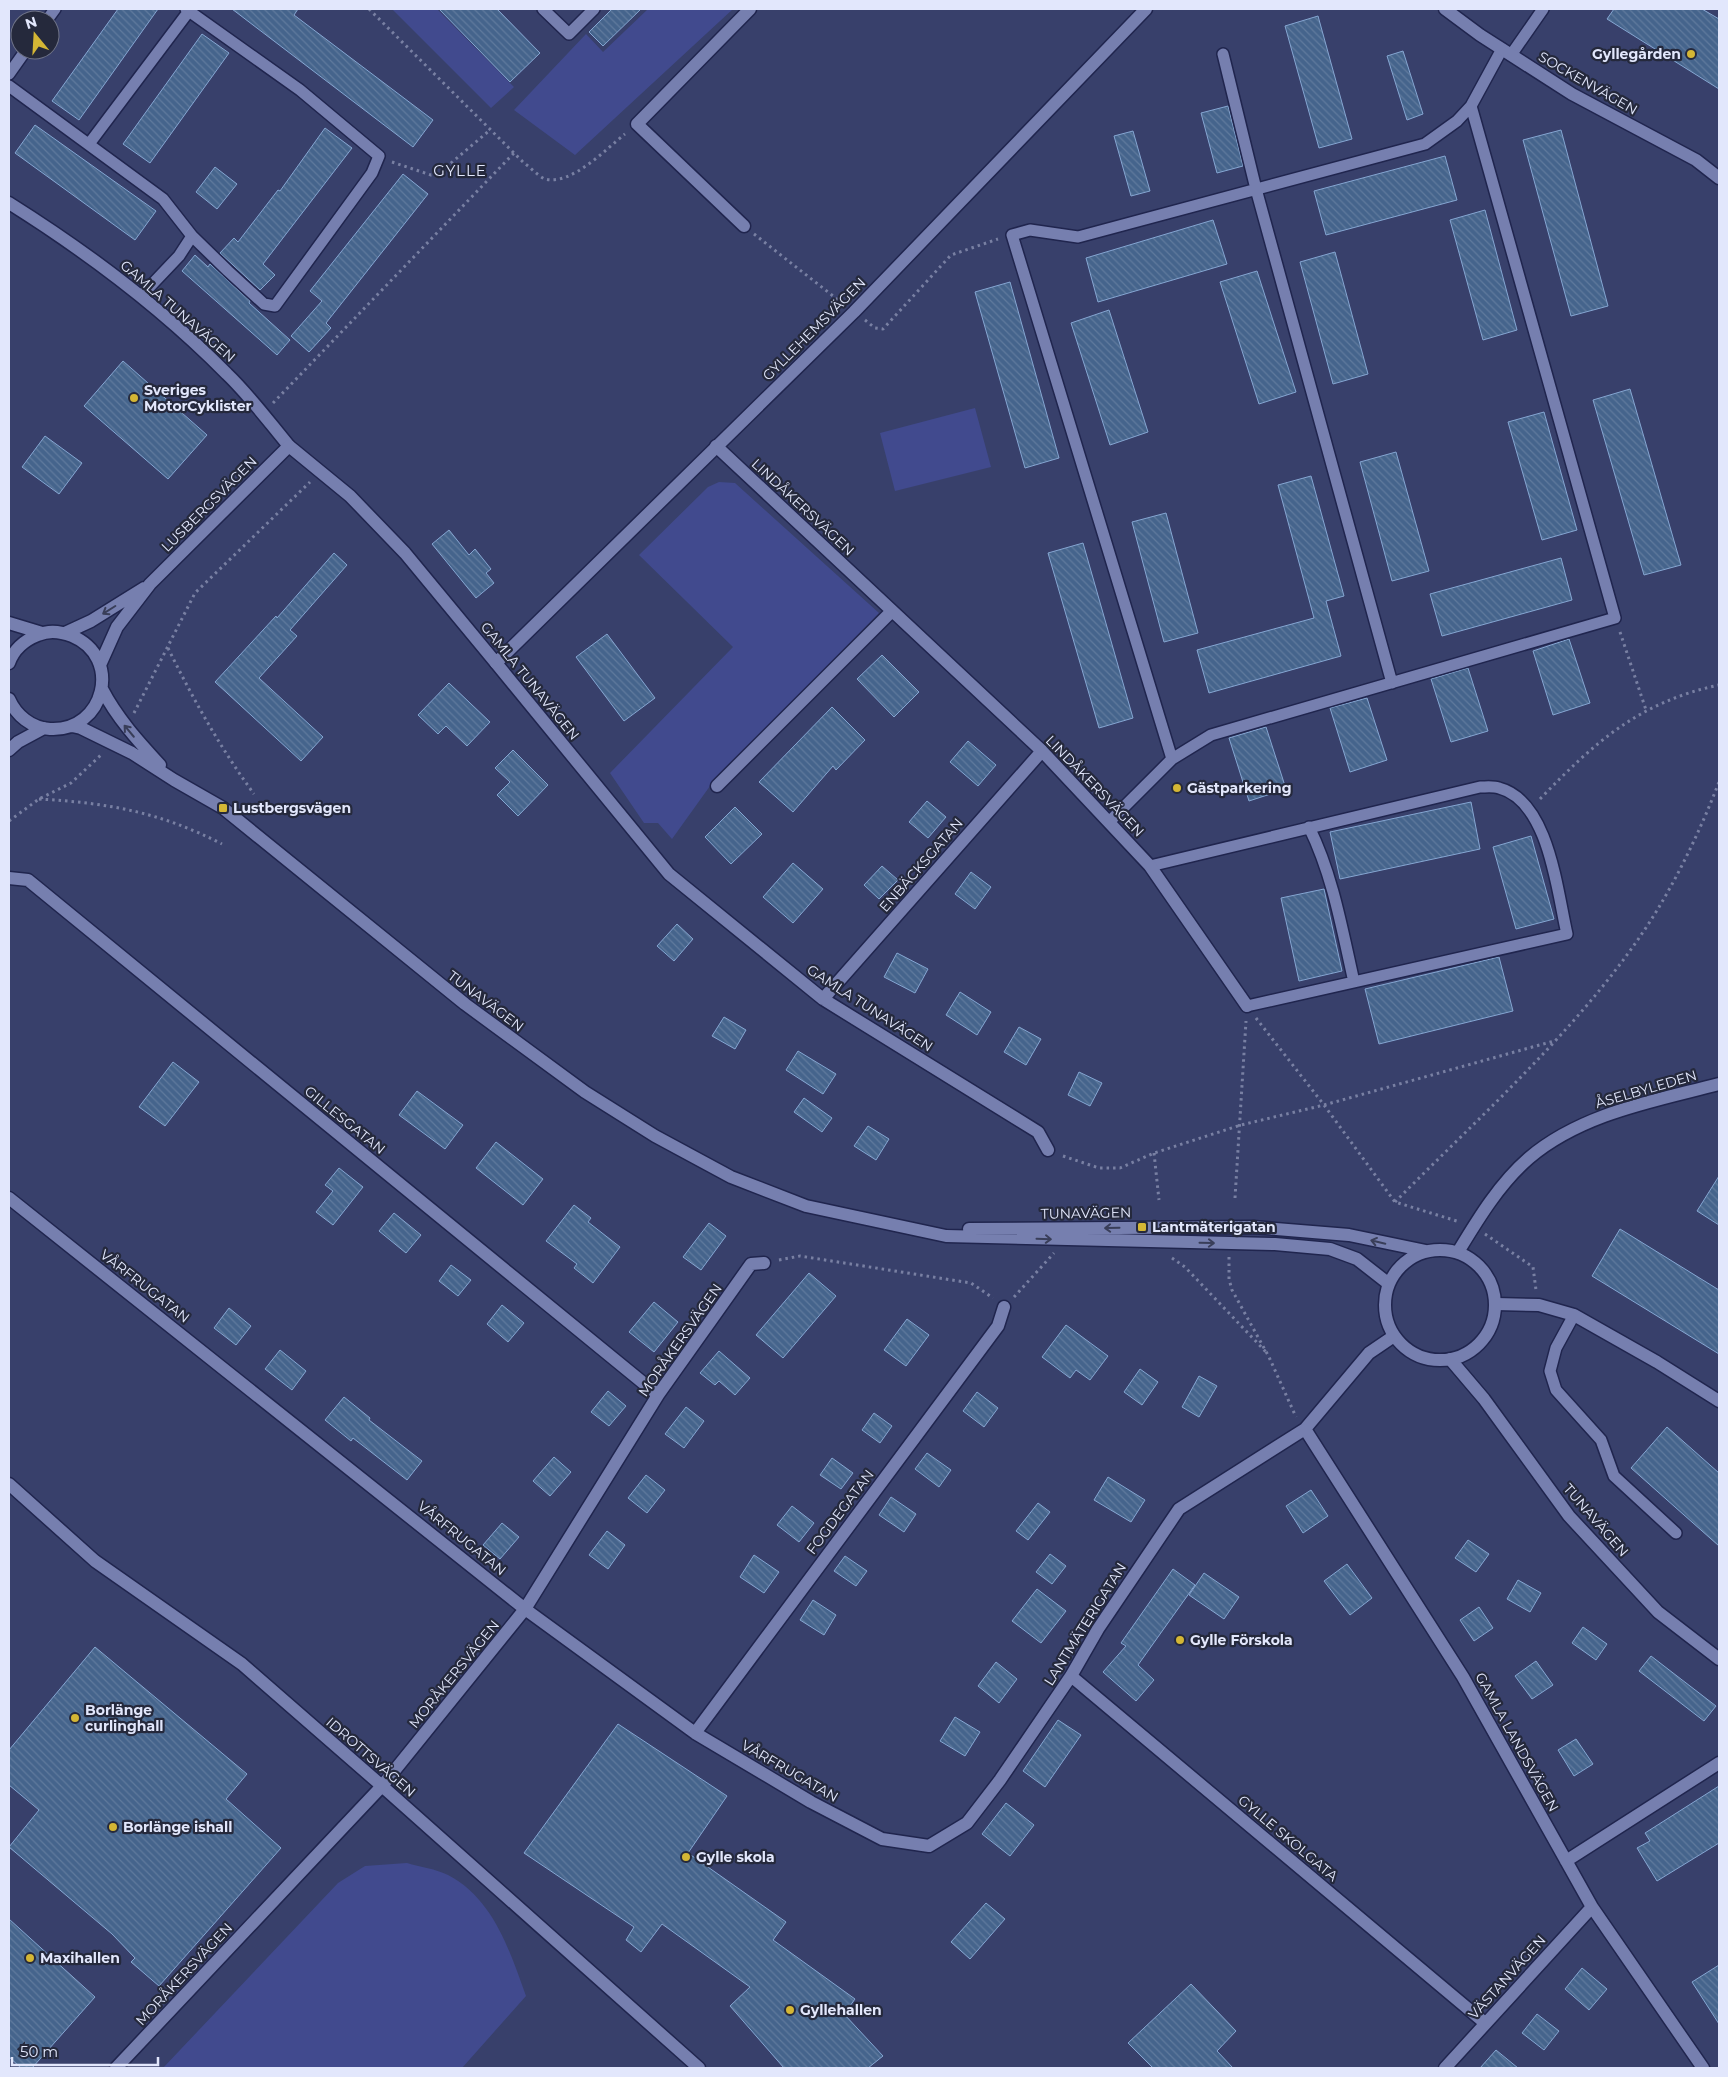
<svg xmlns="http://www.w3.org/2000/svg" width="1728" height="2077" font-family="Montserrat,sans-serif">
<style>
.grass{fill:#414a8e}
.building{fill:url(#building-back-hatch);stroke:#85a6d2}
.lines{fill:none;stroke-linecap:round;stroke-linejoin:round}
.lane-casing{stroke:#20254e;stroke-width:14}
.street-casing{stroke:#20254e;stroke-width:15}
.secondary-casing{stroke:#20254e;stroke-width:15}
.path{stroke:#7980a3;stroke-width:3;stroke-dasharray:2.5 4;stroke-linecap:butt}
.lane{stroke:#767faf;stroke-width:11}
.street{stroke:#767faf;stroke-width:12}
.secondary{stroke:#767faf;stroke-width:12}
.oneway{stroke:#393e59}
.poi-dot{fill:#d4b635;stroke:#25293c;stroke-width:2}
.labels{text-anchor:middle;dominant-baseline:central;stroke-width:4.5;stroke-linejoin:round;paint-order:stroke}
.poi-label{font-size:14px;font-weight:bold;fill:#e2e7fc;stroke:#25293c;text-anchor:start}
.street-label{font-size:14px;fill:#e2e7fc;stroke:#25293c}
.neighbourhood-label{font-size:15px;letter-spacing:1px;fill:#e2e7fc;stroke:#25293c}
</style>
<defs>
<pattern id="building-back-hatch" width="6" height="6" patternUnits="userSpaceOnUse" patternTransform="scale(1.25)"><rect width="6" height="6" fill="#45648c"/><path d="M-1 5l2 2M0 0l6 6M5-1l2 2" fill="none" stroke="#607a9d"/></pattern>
</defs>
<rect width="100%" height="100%" fill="#38406b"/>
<path class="grass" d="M392,9H437L514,87L491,108Z
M648,9H733L575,155L514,110L586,34L603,52Z
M975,408L991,467L895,491L880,433Z
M719,482L735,483L879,613L710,786L672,839L658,823H644L610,773L733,647L639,555L708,487Z
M407,1863C420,1867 436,1869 448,1875C494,1899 510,1952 526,1996L462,2068H163L338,1883L365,1866Z"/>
<path class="building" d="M118,9H158L79,120L52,101Z
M232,9H298L294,15L433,120L413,147Z
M439,9H497L540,53L510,82Z
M612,9H641L603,46L589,32Z
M1614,9H1702L1719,19V89L1607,19Z
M1318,16L1352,139L1319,148L1285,26Z
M202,34L229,53L150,163L123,144Z
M1403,51L1423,114L1407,120L1387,56Z
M1228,106L1243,166L1217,173L1201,113Z
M35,125L156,211L135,240L15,153Z
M325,128L352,148L263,264L275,275L260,290L220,253L234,238L238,242L278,190L280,191Z
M1561,130L1608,306L1571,316L1523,140Z
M1133,131L1150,191L1131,196L1114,136Z
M1445,156L1457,200L1326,235L1314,191Z
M215,167L237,184L217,209L196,192Z
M403,174L428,194L326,323L331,328L309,352L291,336L322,301L310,291Z
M1485,210L1517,330L1483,340L1450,220Z
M1213,220L1227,264L1098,302L1086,258Z
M1335,252L1368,374L1333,384L1300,262Z
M195,255L208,267L210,264L250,301L249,303L290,340L277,355L182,271Z
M1257,271L1296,392L1259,404L1220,282Z
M1010,282L1059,458L1025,468L975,292Z
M1109,310L1148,432L1110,445L1071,323Z
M123,361L207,435L168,479L84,406Z
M1630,389L1681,565L1644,575L1593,400Z
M1544,412L1577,530L1542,540L1508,422Z
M45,436L82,463L59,494L22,467Z
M1396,452L1429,571L1392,581L1360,462Z
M1311,476L1344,596L1326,601L1341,656L1209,693L1197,650L1314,618L1278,485Z
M1166,513L1198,633L1164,642L1132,522Z
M449,530L469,555L475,549L491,569L486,573L494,583L476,598L432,544Z
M1083,543L1133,718L1099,728L1048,553Z
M334,553L347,565L290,630L297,636L259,678L323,737L301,761L215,682L276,616L277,618Z
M1561,558L1572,600L1442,636L1430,594Z
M607,634L655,698L624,721L576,657Z
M1569,639L1590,703L1553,715L1533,651Z
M882,655L919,692L894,717L857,679Z
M1468,668L1488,731L1451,742L1431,679Z
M449,683L490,722L467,746L446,726L438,734L418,715Z
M1367,698L1387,760L1350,772L1330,708Z
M832,707L865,740L836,770L833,766L793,812L759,782Z
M1266,727L1286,789L1249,801L1229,738Z
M968,741L996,765L978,786L950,762Z
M513,750L548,785L518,816L497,795L510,782L495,768Z
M927,801L946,817L928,838L909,822Z
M1471,802L1480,849L1340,879L1330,832Z
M735,807L762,834L731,864L705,837Z
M1531,836L1554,919L1516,929L1493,847Z
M793,863L823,889L793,923L763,897Z
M882,866L898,880L879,899L864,885Z
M971,872L991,887L975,909L955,894Z
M1324,889L1342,971L1299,981L1281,898Z
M677,924L693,939L674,961L657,946Z
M897,953L928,969L915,993L884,977Z
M1499,957L1513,1011L1379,1044L1365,989Z
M960,992L991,1012L977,1035L946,1015Z
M724,1017L746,1030L735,1049L712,1036Z
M1019,1027L1041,1039L1026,1065L1004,1052Z
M798,1051L836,1074L823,1094L786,1070Z
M173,1062L199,1082L165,1126L139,1107Z
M1079,1072L1102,1083L1090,1106L1068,1095Z
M417,1091L463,1125L445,1149L399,1115Z
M804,1098L832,1118L822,1132L794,1112Z
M868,1126L889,1139L876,1160L854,1146Z
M496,1142L543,1179L523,1205L476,1168Z
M339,1168L363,1187L333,1225L316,1212L333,1191L325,1185Z
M1719,1176V1225L1697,1211Z
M574,1205L591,1218L588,1222L620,1247L593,1283L574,1268L577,1264L546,1241Z
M394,1213L421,1235L406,1253L379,1231Z
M709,1223L726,1236L701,1270L683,1257Z
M1620,1229L1719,1290V1354L1592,1276Z
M451,1265L471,1280L458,1296L439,1281Z
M809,1273L836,1296L783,1358L756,1335Z
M654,1302L678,1322L654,1352L629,1332Z
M502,1305L524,1323L508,1342L487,1324Z
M229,1308L251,1326L236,1345L214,1328Z
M907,1319L929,1335L906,1366L884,1350Z
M1066,1325L1108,1356L1090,1380L1076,1370L1070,1378L1042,1357Z
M280,1350L306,1371L292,1390L265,1369Z
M719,1351L750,1378L735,1395L719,1381L715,1385L700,1373Z
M1140,1369L1158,1382L1142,1405L1124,1392Z
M1199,1376L1217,1386L1199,1417L1182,1407Z
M608,1391L626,1406L609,1426L591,1412Z
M977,1392L998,1408L984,1427L963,1411Z
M344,1397L370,1418L369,1420L422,1461L407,1480L353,1438L351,1441L325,1420Z
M686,1407L704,1421L684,1448L665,1434Z
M874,1413L892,1426L880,1443L862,1430Z
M1667,1427L1719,1473V1546L1631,1468Z
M927,1453L951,1470L939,1487L915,1469Z
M554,1457L571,1472L550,1496L533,1481Z
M832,1458L853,1473L841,1489L820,1475Z
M646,1475L665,1490L647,1513L628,1498Z
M1108,1477L1145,1500L1131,1522L1094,1500Z
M1311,1490L1328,1516L1303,1533L1286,1506Z
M891,1497L916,1514L904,1532L879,1515Z
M1038,1503L1050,1512L1028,1540L1016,1531Z
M792,1506L814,1523L799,1542L777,1525Z
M502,1523L519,1537L500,1559L483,1545Z
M607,1531L625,1545L608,1569L589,1555Z
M1468,1540L1489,1554L1476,1572L1455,1558Z
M1050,1554L1066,1566L1052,1584L1036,1572Z
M754,1555L779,1572L764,1593L740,1577Z
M845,1556L867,1571L856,1586L834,1571Z
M1347,1564L1372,1598L1350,1615L1324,1581Z
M1173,1569L1195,1585L1138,1665L1154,1680L1136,1701L1103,1672L1126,1646L1121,1643Z
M1204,1573L1239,1597L1224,1619L1189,1595Z
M1518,1580L1541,1593L1530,1612L1507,1599Z
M1037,1589L1066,1611L1041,1643L1012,1621Z
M813,1600L836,1615L824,1635L800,1620Z
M1479,1607L1493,1628L1474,1641L1460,1620Z
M1583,1627L1607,1644L1596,1660L1572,1643Z
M95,1647L247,1774L226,1799L281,1848L159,1986L131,1962L135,1958L112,1934L9,1847L39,1810L9,1785V1750Z
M1651,1656L1716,1706L1704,1721L1639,1671Z
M1536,1661L1553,1685L1532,1699L1515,1676Z
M996,1662L1017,1679L999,1703L978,1686Z
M955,1717L980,1732L965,1756L940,1741Z
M1058,1720L1081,1735L1045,1787L1023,1771Z
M618,1724L727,1796L688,1853L786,1922L773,1940L855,1999L844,2014L883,2056L868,2068H784L730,2006L750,1987L662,1924L641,1952L626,1940L634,1927L524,1853Z
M1576,1739L1593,1764L1574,1776L1558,1750Z
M1719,1786V1843L1657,1881L1637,1848L1650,1841L1645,1833Z
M1006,1803L1034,1825L1010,1856L982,1834Z
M986,1903L1005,1919L970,1959L951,1942Z
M9,1919L95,1997L32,2068H21L9,2057Z
M1719,1965V2024L1692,1982Z
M1582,1968L1607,1989L1589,2010L1565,1989Z
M1191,1984L1236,2031L1217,2051L1233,2068H1153L1128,2043Z
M1537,2014L1559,2031L1544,2050L1522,2033Z
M1496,2050L1518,2068H1480Z"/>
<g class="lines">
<defs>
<path id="lane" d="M543,9L569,34L594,9
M47,20L55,9
M1223,54L1256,189L1392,683
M1511,55L1543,9
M9,74L26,50
M9,86L163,199L192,236L228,271L264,304L275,306L372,173L379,156L300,90L186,9
M89,144L189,11
M141,296L179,256L192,236
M1172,759L1012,235L1030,230L1078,237L1425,144L1457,121L1471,106L1502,49
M1109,822L1172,759L1211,735L1615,618L1471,106
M1309,827C1333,876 1342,929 1354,982
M1150,866L1480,787C1486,787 1494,786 1499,788C1549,801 1557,891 1567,934L1247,1006
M1574,1315L1556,1348L1550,1371L1556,1390L1601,1440L1614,1476L1676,1533"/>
<path id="street" d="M1445,9L1480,35L1572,94L1696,160L1719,178
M9,203C87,252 162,308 227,374C250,396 269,422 289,446
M744,226L637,124L750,9
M716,446L1042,751L1150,866L1247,1006
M496,663L669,874L823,999L1038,1132L1048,1150
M717,786L892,611
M9,878L28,880L658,1395
M823,999L1042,751
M9,1198L525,1609L695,1733L811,1802L882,1839L929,1846L967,1823L1000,1780L1071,1676L1098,1629L1179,1509L1305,1429L1369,1353L1394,1336
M1458,1252C1478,1219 1499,1184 1529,1158C1582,1113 1655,1101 1719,1084
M1496,1304L1539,1305L1574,1315L1657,1362L1719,1401
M1305,1429L1463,1677L1592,1907L1703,2068
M9,1484L95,1561L242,1664L382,1786L699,2068
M1071,1676L1485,2023
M695,1733L998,1326L1004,1307
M1566,1861L1719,1763
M116,2068L382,1786L525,1609L658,1395L751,1264L764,1263
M1445,2068L1592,1907"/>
<path id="secondary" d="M9,623L42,633
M65,633L91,621L144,588
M9,663C14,649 25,640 38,635C49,630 62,632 72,636C123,657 105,732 50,729C31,728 16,715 9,699
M100,665L117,627L150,584L289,446L350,496L405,553L496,663L854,312L1146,9
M102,689C117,718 138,741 160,765
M72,726L81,728L132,753L174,780L223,808L465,1004L585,1092L655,1136L731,1177L806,1206L946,1236L1275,1244L1330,1249L1357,1259L1389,1284
M9,750L18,742L44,728
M969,1229L1253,1227L1349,1235L1426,1251
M1385 1305a55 55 0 1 1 110 0a55 55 0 1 1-110 0Z
M1450,1359L1484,1399L1569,1516L1658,1612L1719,1659"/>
</defs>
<use href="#lane" class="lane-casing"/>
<use href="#street" class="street-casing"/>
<use href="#secondary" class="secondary-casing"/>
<path class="path" d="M369,9L523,162C530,167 538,176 545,179C571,186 606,149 625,134
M392,162L431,175L438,174L490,130
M754,234L842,303
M865,320L875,328L883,329L951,255L998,239
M273,403L514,153
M1620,632L1646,710
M168,648C193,699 221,749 254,794
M134,713L195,593L310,482
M39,799C108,803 160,812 222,844
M1540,799C1595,742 1639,702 1719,685
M9,821L39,799L71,783L102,754
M1256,1018L1324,1105L1554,1041
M1154,1153L1159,1200
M1063,1156L1099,1168H1120L1154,1153L1241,1125L1324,1105L1395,1202L1460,1222
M1235,1198L1246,1021
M1395,1202C1483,1113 1590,1019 1656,912C1681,871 1702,826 1719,782
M1485,1234L1533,1267L1536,1290
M1229,1257V1279L1232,1290L1269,1357L1296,1417
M1172,1258L1185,1267L1266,1352
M779,1260L800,1256L971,1283L993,1298
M1014,1297L1054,1253"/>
<use href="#lane" class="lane"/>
<use href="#street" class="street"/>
<use href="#secondary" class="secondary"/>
</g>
<defs><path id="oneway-shaft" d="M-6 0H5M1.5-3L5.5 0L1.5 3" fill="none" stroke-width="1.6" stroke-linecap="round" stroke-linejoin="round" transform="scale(1.25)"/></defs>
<g class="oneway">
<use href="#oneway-shaft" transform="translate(109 610) rotate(148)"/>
<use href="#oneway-shaft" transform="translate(129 731) rotate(-130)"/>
<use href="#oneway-shaft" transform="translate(1112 1228) rotate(179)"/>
<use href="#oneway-shaft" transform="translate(1044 1239) rotate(2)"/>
<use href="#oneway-shaft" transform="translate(1378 1242) rotate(-167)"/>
<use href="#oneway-shaft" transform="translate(1207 1243) rotate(1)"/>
</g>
<g class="poi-dot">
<circle cx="1691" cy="54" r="5"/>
<circle cx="134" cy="398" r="5"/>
<circle cx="1177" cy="788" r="5"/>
<rect x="218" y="803" width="10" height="10" rx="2.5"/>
<rect x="1137" y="1222" width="10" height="10" rx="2.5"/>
<circle cx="1180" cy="1640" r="5"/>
<circle cx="75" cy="1718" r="5"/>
<circle cx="113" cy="1827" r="5"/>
<circle cx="686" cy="1857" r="5"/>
<circle cx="30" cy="1958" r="5"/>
<circle cx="790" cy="2010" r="5"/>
</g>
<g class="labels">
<g class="poi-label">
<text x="1681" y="54" text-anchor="end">Gyllegården</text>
<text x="144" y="390">Sveriges<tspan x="144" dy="16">MotorCyklister</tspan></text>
<text x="1187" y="788">Gästparkering</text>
<text x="233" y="808">Lustbergsvägen</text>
<text x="1152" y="1227">Lantmäterigatan</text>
<text x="1190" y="1640">Gylle Förskola</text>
<text x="85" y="1710">Borlänge<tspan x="85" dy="16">curlinghall</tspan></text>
<text x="123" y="1827">Borlänge ishall</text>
<text x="696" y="1857">Gylle skola</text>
<text x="40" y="1958">Maxihallen</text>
<text x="800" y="2010">Gyllehallen</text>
</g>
<g class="street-label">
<text transform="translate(1588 83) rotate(30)">SOCKENVÄGEN</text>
<text transform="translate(178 311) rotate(41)">GAMLA TUNAVÄGEN</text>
<text transform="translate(814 329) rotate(-45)">GYLLEHEMSVÄGEN</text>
<text transform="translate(209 504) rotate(-45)">LUSBERGSVÄGEN</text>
<text transform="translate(803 507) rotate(43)">LINDÅKERSVÄGEN</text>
<text transform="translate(530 681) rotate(51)">GAMLA TUNAVÄGEN</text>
<text transform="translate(1095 786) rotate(46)">LINDÅKERSVÄGEN</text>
<text transform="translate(921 865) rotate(-49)">ENBÄCKSGATAN</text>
<text transform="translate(486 1001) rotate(37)">TUNAVÄGEN</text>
<text transform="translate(870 1008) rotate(33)">GAMLA TUNAVÄGEN</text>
<text transform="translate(1646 1089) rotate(-16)">ÅSELBYLEDEN</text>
<text transform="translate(345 1120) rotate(39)">GILLESGATAN</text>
<text transform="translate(1086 1213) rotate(-1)">TUNAVÄGEN</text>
<text transform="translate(145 1286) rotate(38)">VÅRFRUGATAN</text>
<text transform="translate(680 1340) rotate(-55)">MORÅKERSVÄGEN</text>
<text transform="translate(840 1512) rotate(-53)">FOGDEGATAN</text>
<text transform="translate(1596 1520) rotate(49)">TUNAVÄGEN</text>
<text transform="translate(462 1538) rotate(39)">VÅRFRUGATAN</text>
<text transform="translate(1085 1624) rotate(-58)">LANTMÄTERIGATAN</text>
<text transform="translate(454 1674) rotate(-51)">MORÅKERSVÄGEN</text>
<text transform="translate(1517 1742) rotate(61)">GAMLA LANDSVÄGEN</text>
<text transform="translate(371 1757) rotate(41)">IDROTTSVÄGEN</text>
<text transform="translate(790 1771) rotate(30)">VÅRFRUGATAN</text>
<text transform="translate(1288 1838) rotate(40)">GYLLE SKOLGATA</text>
<text transform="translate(184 1974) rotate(-47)">MORÅKERSVÄGEN</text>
<text transform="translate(1507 1977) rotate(-48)">VÄSTANVÄGEN</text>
</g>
<g class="neighbourhood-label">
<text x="460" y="170">GYLLE</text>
</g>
</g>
<rect width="1728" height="2077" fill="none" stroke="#e2e7fc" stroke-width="20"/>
<g transform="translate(35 35) rotate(342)"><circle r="24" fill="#25293c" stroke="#717589"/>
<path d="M0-4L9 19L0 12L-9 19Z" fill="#d4b635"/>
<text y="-8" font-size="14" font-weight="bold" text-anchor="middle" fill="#e2e7fc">N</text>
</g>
<path d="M12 2057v8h146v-8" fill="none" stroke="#e2e7fc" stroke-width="2.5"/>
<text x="20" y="2057" font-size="15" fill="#e2e7fc" stroke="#25293c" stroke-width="4" paint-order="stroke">50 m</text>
</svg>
